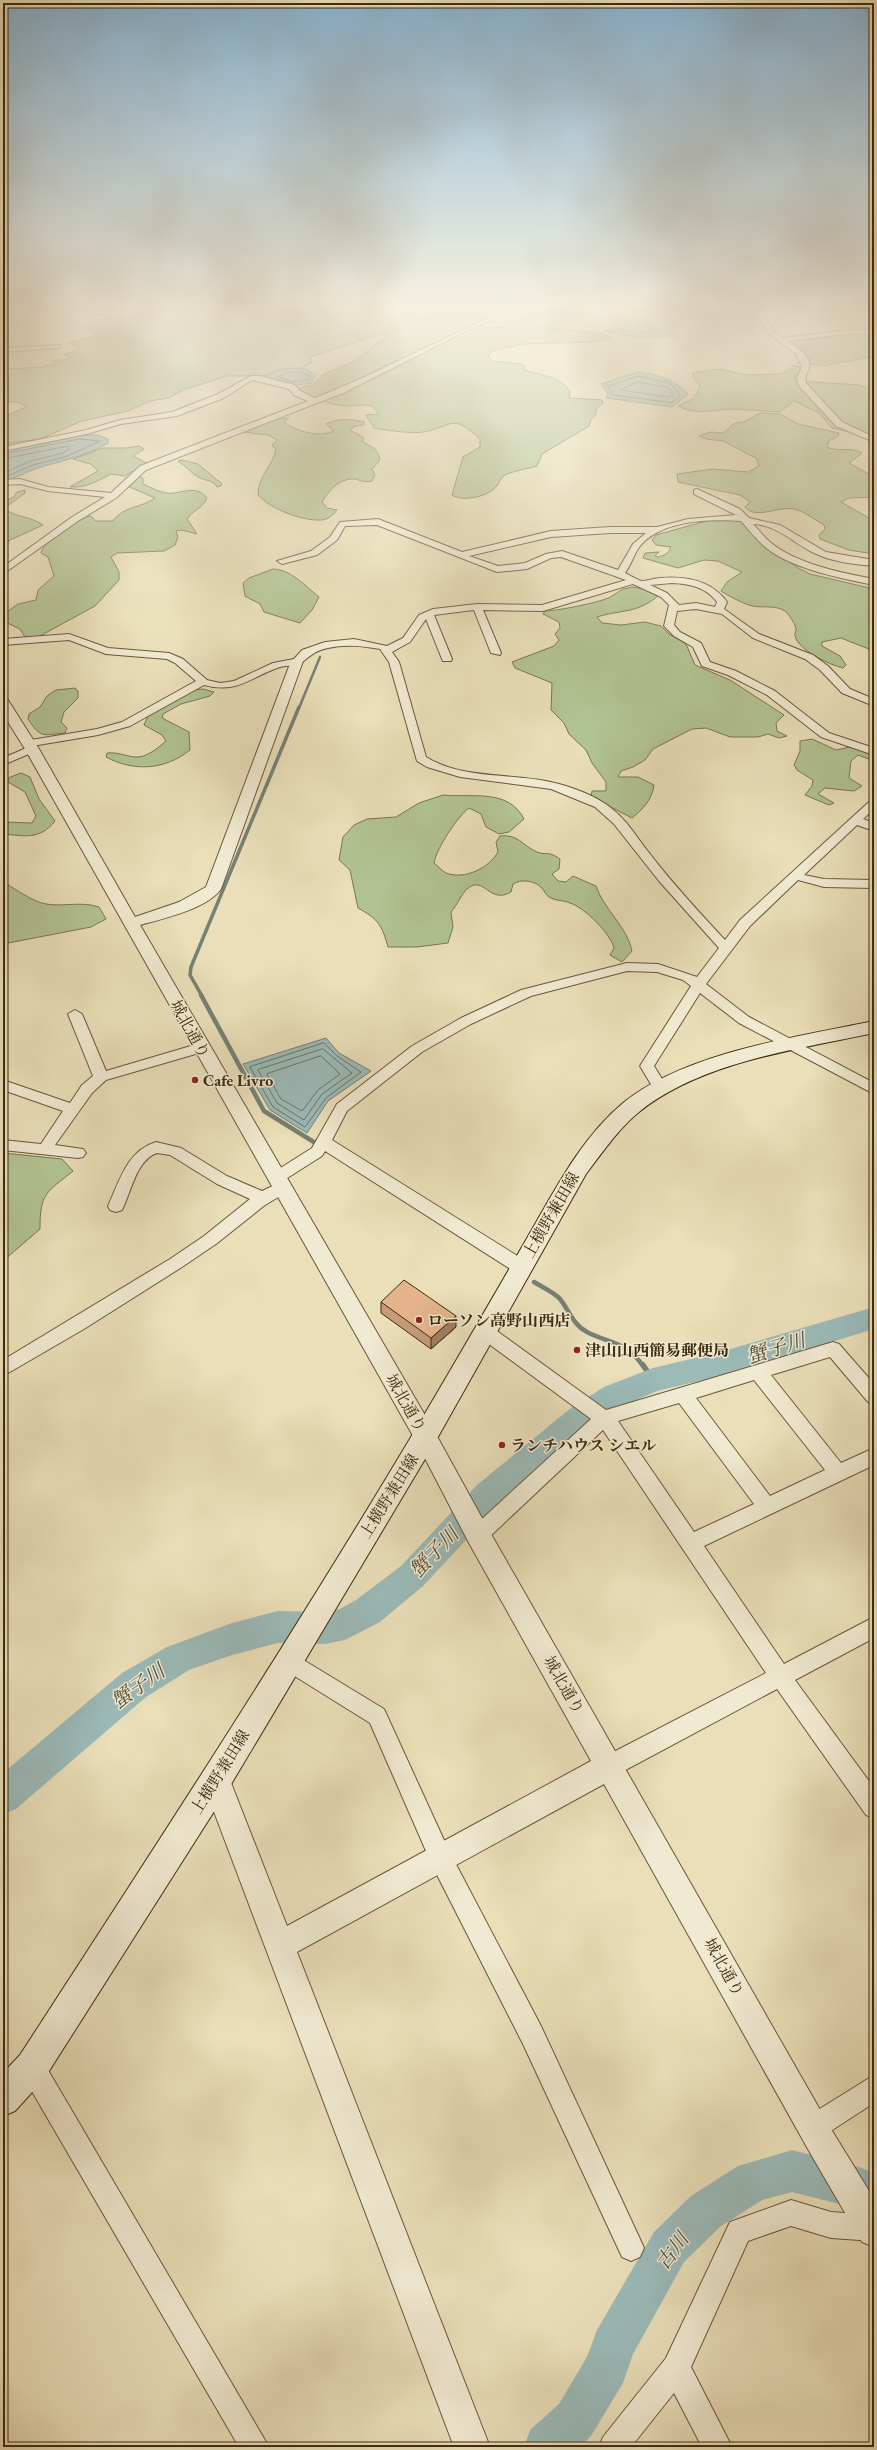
<svg xmlns="http://www.w3.org/2000/svg" width="877" height="2450" font-family="'EB Garamond','Noto Serif JP',serif">
<style>
.green{fill:#b2c393;stroke:#787650}
.water{fill:#9bbab8;stroke:#768074}
.lines{fill:none;stroke-linecap:round;stroke-linejoin:round}
.shore{stroke:#6c7262;stroke-width:1}
.stream-far3{stroke:#768074;stroke-width:2.5}
.stream-far2{stroke:#768074;stroke-width:3.5}
.stream-far1{stroke:#768074;stroke-width:4.5}
.stream{stroke:#768074;stroke-width:5.5}
.river{fill:#9bbab8;fill-rule:evenodd}
.minor-casing{stroke:#695738;stroke-width:2}
.tertiary-casing{stroke:#695738;stroke-width:2}
.secondary-casing{stroke:#3e2a0d;stroke-width:2}
.minor{fill:#f1ead2;fill-rule:evenodd}
.tertiary{fill:#f1ead2;fill-rule:evenodd}
.secondary{fill:#f1ead2;fill-rule:evenodd}
.wall{fill:#c59b78;stroke:#3e2a0d}
.shaded-wall{fill:#a07e62;stroke:#3e2a0d}
.building{fill:#e5b48c;stroke:#3e2a0d}
.poi-dot{fill:#8f2418;stroke:#f1ead2;stroke-width:1.5}
.labels{text-anchor:middle;dominant-baseline:central;stroke-width:3;stroke-linejoin:round;paint-order:stroke}
.street-label{font-size:16px;fill:#3e2a0d;stroke:#f1ead2}
.poi-label{font-size:16px;font-weight:bold;fill:#3e2a0d;stroke:#f1ead2;text-anchor:start}
.near-water-label{font-size:20px;font-style:italic;fill:#554e38;stroke:#f1ead2}
</style>
<rect width="100%" height="100%" fill="#eadfb9"/>
<filter id="stains"><feTurbulence type="fractalNoise" baseFrequency=".005" numOctaves="4"/><feColorMatrix values="0 0 0 0 .2 0 0 0 0 .09 0 0 0 0 .02 0 0 0 .5 -.17"/></filter>
<radialGradient id="worn" r=".72"><stop offset=".6" stop-color="#630" stop-opacity="0"/><stop offset="1" stop-color="#630" stop-opacity=".3"/></radialGradient>
<path class="green" d="M220,309C228,309 238,307 246,309C264,312 271,335 298,318L292,309H367L381,312L405,309L419,319L442,309H506L502,314L476,323L485,328L505,327L507,325L504,322L516,321L545,309H570L548,314L536,322L538,325C555,332 604,329 612,339L594,342L522,344L492,351L488,357L492,361L521,364L525,366L524,370C541,376 560,375 570,392L569,398L602,400L603,403L596,409V414L591,420L589,426L542,454L537,466C528,469 517,470 507,474C500,477 500,483 495,488C486,497 462,502 452,495L463,457L480,447V439C451,412 453,427 423,432C414,434 382,430 374,428L366,415L379,414L372,406C364,404 358,406 350,406C336,406 309,399 299,388L313,385L322,375L353,362L386,337L385,335H377L311,357L312,362L303,368L281,369L263,376H227L183,390L169,398L150,401L128,411L82,421L40,439L3,444V417L27,407L18,402H3V369L44,367L55,363L53,360H68L69,358L63,354L75,352L79,346L67,343L98,335L83,328L95,325L97,320L126,317L149,311L174,310L178,311L175,315L147,317L191,323L203,320Z
M844,333H874V356L824,366L810,364L803,351L787,341Z
M793,366L800,367L801,372L794,378L797,381L859,385L874,390V437L855,431H845L832,428L819,413L794,401L780,412C765,411 751,410 736,409C717,409 696,416 678,406L694,398L700,386L694,379L693,373L718,369L749,375L779,374L787,372Z
M760,413L780,414L798,424L839,433L838,436L829,441L827,447C841,453 849,446 862,453L849,463L874,477V497L849,498L841,502L874,521V554L849,550L820,539L819,535L825,529L824,525C815,520 803,510 793,509C778,506 756,520 745,507L750,502L740,495L678,482L677,474L713,469L748,472L759,466L756,458L723,441L706,439L699,436L711,432L723,433L735,423L744,422Z
M289,418L284,422C296,431 319,438 334,431L326,424C338,418 352,419 364,422V425L355,426L350,430L364,438L362,441C371,448 378,447 380,460L372,469L375,475L372,481C363,483 361,480 354,479C340,478 328,491 322,502L327,508L337,510C333,515 328,520 321,520C301,521 271,509 258,495C258,474 273,467 276,449L272,445L277,440L268,435L243,432L276,419Z
M139,446L144,449L133,456L147,463L125,476L111,474C98,481 86,488 70,487L98,471L91,464L73,459L103,448H126Z
M182,460L198,464L222,484L221,486L217,487C213,480 206,481 198,477C191,473 186,466 178,461Z
M138,476L143,478V484C150,487 158,492 166,493C182,495 195,483 207,498C203,508 193,510 187,519L197,534L182,530L176,531L178,537L175,545L164,551L117,553L111,557L119,572V580L95,606L38,637H25L20,629L3,621L4,614L18,604L36,600L38,590L54,576L48,557L41,553C44,539 74,524 86,517L91,516L96,521H113C123,506 142,508 155,498L127,486Z
M25,490V493L6,507V510C18,518 30,516 43,525L8,541V544L3,546V502L14,497L17,492Z
M717,518L741,520L759,542L800,569L810,574L874,589V651L841,638L822,642V646L840,656L846,665L843,668C830,665 798,650 795,636C794,634 796,632 796,630C796,624 789,615 785,611C774,604 760,609 749,605C740,602 729,596 721,591L727,582L742,572L718,561L704,560L678,568L643,558L645,553L659,552L655,556L657,557C664,556 668,554 671,547L656,545L652,540L656,535Z
M273,569C292,570 305,586 319,597L312,610L300,623L264,612L260,604L245,596L243,583L249,578Z
M633,587L650,590L658,596C636,614 623,609 597,617L602,623L621,625L645,622L661,626L669,634L686,644L695,665L730,680L784,715L776,723L777,731L787,736L779,738L768,734L758,737H730L706,728L692,729L653,749L645,760L633,767L621,771L618,777H638L654,785C652,800 643,809 632,818L591,797L592,791H606V782L592,763L586,750L569,734L564,723L551,710L552,683L515,668L512,662L554,646L559,640L555,634L560,628L559,622L543,614L545,611C556,611 604,602 612,596C623,589 619,590 633,587Z
M75,688L78,691V698L64,712L61,722L67,728L65,733C43,735 41,739 28,719L29,714L40,707L47,696L56,690Z
M203,689L214,692L210,696L181,704L163,714L162,718L189,732L190,750C165,770 134,772 106,757L107,753C118,752 125,756 135,757C146,758 158,748 166,741L162,735L144,725L148,716L194,690Z
M812,739L836,750L850,747L874,754V761L858,755L851,761L849,778L862,786L854,791L825,788L818,794L834,803L829,805L805,795L812,786L813,780L797,770L794,765L800,751V741Z
M21,773L30,777L39,799L55,821C40,840 25,836 3,834V822L32,823L36,816L25,792L8,782V778Z
M443,795C472,798 508,788 524,819L509,832L499,834L486,827L481,814L469,808C458,816 436,849 434,863C438,866 442,871 446,873C465,880 489,868 498,852L496,842L500,836C519,834 521,845 537,852C547,856 547,850 560,859L559,869L552,874L558,881L566,882L573,876L596,886C604,910 627,926 632,951L622,962L610,955L614,948C611,934 584,907 570,903C563,900 555,901 549,897C546,895 544,890 541,887C533,880 521,879 513,884L511,892C489,905 484,874 467,889C462,893 458,904 451,912L453,927L448,943L417,947H388C382,925 378,919 358,908L350,870L339,860L343,837L354,825L367,819L396,817L419,803Z
M3,882C16,889 31,901 46,904C64,907 81,901 99,907L106,919L91,927L3,944Z
M3,1153L62,1159L73,1171C46,1193 40,1193 40,1229L3,1261Z"/>
<path class="water" d="M635,309L650,310L659,314L661,319L679,323L682,327L678,330L677,337H635L604,331L630,318L628,313Z
M293,368L306,369L315,374L312,383L292,386L263,377L278,371Z
M637,372C658,374 673,379 688,394L672,407L606,398L608,394L601,384Z
M78,435H97L108,439V443C85,457 59,461 35,469C24,473 14,479 3,482V450Z
M326,1038L339,1053L371,1071L328,1101L307,1133L270,1110L243,1064Z"/>
<g class="lines">
<path class="shore" d="M636,309L633,320L622,328L623,331L673,333L674,326L659,323L655,316L647,313L646,309
M642,314L651,320L654,328L636,327L639,316Z
M299,372L309,375V379L292,382L278,377L285,373Z
M637,376L670,383L680,395L673,402H667L613,395L608,387Z
M637,382L667,387L673,395L667,397L621,390Z
M3,454L79,439L100,441L65,457L33,465L3,478
M3,459L68,446L70,448L63,453L31,461L3,473
M324,1043L337,1056L361,1072L326,1098L305,1127L273,1107L250,1067Z
M323,1049L352,1073L322,1094L304,1120L277,1103L258,1070Z
M321,1056L340,1074L318,1090L302,1111L281,1099L267,1074Z"/>
<path class="stream-far3" d="M299,708L320,657"/>
<path class="stream-far2" d="M202,996L190,975L191,967L299,707"/>
<path class="stream-far1" d="M201,995L264,1111L317,1144
M534,1282C542,1287 554,1292 560,1299C569,1310 573,1325 587,1332C610,1344 626,1341 643,1366"/>
<path class="stream" d="M643,1365L653,1380"/>
<path class="river" d="M874,1307V1329L720,1376L657,1391L624,1405L591,1426L499,1505L423,1586L380,1622L345,1640L325,1644L278,1643L232,1655L189,1670L146,1697L16,1809L3,1814V1773L122,1673L167,1647L232,1623L278,1611L325,1612L340,1609L356,1600L401,1566L477,1485L571,1408L604,1387L653,1368L720,1352Z
M792,2150L859,2167L874,2173V2218L851,2207L792,2192L762,2200L721,2226L684,2262L633,2354L623,2383L591,2436L580,2447H524L530,2430L559,2404L587,2357L597,2330L654,2232L691,2196L738,2166Z"/>
<defs>
<path id="minor" d="M43,309H52L3,325V321Z
M71,309L94,312L117,309L94,316L71,311Z
M510,309H518L468,330L343,393L146,470L116,498L78,521L3,574V567L72,517L105,497L48,491L20,484L3,485V480L20,479L48,487L111,493L140,466L308,401L294,395L289,389L252,380L224,398L177,416L121,424L87,434L3,451V447L86,430L120,420L172,412L218,394L251,376H260L295,385L300,391L315,398C382,372 444,336 510,309Z
M755,309H761L774,331L782,338L847,330H874V334H847L787,341C796,346 812,356 809,368C807,374 804,377 806,383L842,422L874,437V442L836,426L799,386L797,379L802,366L795,353L769,334Z
M60,345L58,348L3,352V348Z
M697,489L740,509L749,518L780,525L826,552L874,560V566C854,564 832,562 814,553C793,543 778,525 753,524C759,530 764,537 770,542C796,564 842,573 874,579V585C841,578 790,569 764,546C756,539 748,529 741,521C710,519 662,520 640,546C634,554 631,565 625,573C630,575 637,580 642,581C648,581 655,578 661,578C686,576 711,580 727,602L724,609L759,634L813,655L828,666L850,689L874,699V706L842,693L820,670L805,659L753,638L722,614L696,609L677,611L674,625L680,632L701,643L710,662L736,671L775,691L829,733L874,748V755L821,737L767,695L728,675L702,666L693,647L674,636L664,626L669,605L661,597L633,584L543,611L483,610L501,653L500,655L491,653L474,610L434,615L452,659L451,661H443L442,659L426,619L410,642L392,652L399,662L426,757C465,781 516,772 559,784C577,789 596,796 611,808C627,820 637,838 650,854C673,884 699,912 725,940L740,920L870,801L874,800V809L863,819L874,823V831L857,825L804,875L824,879L874,880V888L824,887L798,880L750,926L706,984L749,1017L874,1083V1094L739,1023L700,993L654,1066L667,1087L665,1091H655L640,1066L691,986L683,980L657,972L627,971L531,996L471,1024L422,1052L347,1111L332,1140L527,1262L529,1267L527,1272L521,1273L515,1272L325,1151L322,1156L281,1182H271L268,1178L271,1174L312,1148L337,1104L412,1046L461,1018L521,990L627,963L658,964L697,977L719,948L659,881L614,824L595,807L551,789L460,777L427,767L417,761L389,662L380,649C362,646 346,644 328,648C316,650 310,656 301,663C296,666 287,665 280,667C250,677 239,694 204,685L130,726L98,735L32,746L38,749L36,751L3,765V758L31,746L25,745V741L97,729L122,722L196,681L175,663L167,659L106,654L69,640L3,645V639L69,634L108,648L169,653L183,659L207,680L220,683L234,681L273,663L294,659L302,650L325,642L354,639L387,646L403,638L419,615L433,609L477,604L542,605L626,580L561,557L551,558L527,569L497,572L377,525L345,526L337,540L317,555L282,564L277,561L311,551L330,537L340,522L378,519L462,552L551,531L610,527H657L688,519L736,515L694,494V490ZM610,533H646L633,544L618,570L562,551L546,554L525,563L498,566L469,556L551,537ZM672,583C690,584 706,587 717,602L715,607L696,603L679,605L667,593L650,585Z
M75,1010L82,1014L106,1071L201,1043L208,1048L206,1051L106,1080L92,1093L55,1145L83,1149L86,1153L83,1157L78,1158L3,1150V1140L41,1144L63,1111L3,1090V1080L70,1103L82,1085L93,1076L68,1014Z
M156,1142L181,1148L227,1176L262,1191L281,1182L287,1184L289,1188L287,1192L265,1205L216,1244L182,1267L84,1329L3,1376V1360L170,1259L204,1236L250,1199L217,1184L170,1155L157,1153C136,1160 131,1193 122,1210L116,1212L110,1210L108,1206C120,1180 127,1151 156,1142Z
M484,1324L490,1326L606,1410L833,1342L839,1344L874,1384V1404L868,1402L830,1357L771,1375L841,1463L874,1448V1465L704,1546L784,1664L874,1617V1638L795,1680L874,1788V1818L866,1815L777,1689L618,1774L610,1777L602,1774L599,1766L602,1758L766,1673L603,1430L485,1541L478,1544L471,1541L468,1535L471,1529L591,1419L478,1336L475,1331L478,1326ZM754,1380L825,1470L770,1496L696,1398ZM679,1403L754,1504L694,1532L618,1421Z
M287,1650L384,1709L449,1851L541,2026L640,2239L644,2248L640,2257L631,2261L622,2257L523,2044L433,1867L370,1723L280,1667L277,1660L280,1653Z
M32,2055L41,2058L269,2447H239L23,2076L20,2067L23,2058Z
M874,2075V2103L823,2136L814,2140L805,2136L801,2127L805,2118Z
M791,2200L831,2212L874,2215V2241L831,2238L791,2226L748,2241L691,2367L732,2447H702L674,2393L631,2447H599L603,2437L666,2358L730,2222Z"/>
<path id="tertiary" d="M297,657L303,661L221,889C207,909 162,919 140,925L433,1429L487,1527L831,2129L874,2199V2247L862,2242L809,2151L604,1784L297,1952L490,2447H454L202,1780L206,1770L216,1766L226,1770L287,1926L591,1761L469,1543L417,1443L25,749L3,714V699L8,700L39,749L135,917L179,902L206,887L291,661Z"/>
<path id="secondary" d="M874,1021V1033C798,1049 701,1062 639,1112C618,1129 602,1153 586,1174L434,1444L227,1791L44,2079L15,2111L3,2116V2073L20,2055C155,1847 290,1640 417,1427C454,1365 490,1302 526,1240C554,1192 580,1139 623,1103C686,1052 796,1037 874,1021Z"/>
</defs>
<use href="#minor" class="minor-casing"/>
<use href="#tertiary" class="tertiary-casing"/>
<use href="#secondary" class="secondary-casing"/>
<use href="#minor" class="minor"/>
<use href="#tertiary" class="tertiary"/>
<use href="#secondary" class="secondary"/>
</g>
<path class="wall" d="M381,1302L456,1327L431,1349L381,1313Z"/>
<path class="shaded-wall" d="M456,1316V1327L431,1349V1338Z"/>
<path class="building" d="M404,1280L456,1316L431,1338L381,1302Z"/>
<linearGradient id="sky" x2="0" y2="1"><stop stop-color="#89b6d5"/><stop offset="0.47" stop-color="#f6f1e0"/><stop offset="1" stop-color="#f6f1e0" stop-opacity="0"/></linearGradient>
<rect width="877" height="652" fill="url(#sky)"/>
<g class="poi-dot">
<circle cx="195" cy="1080" r="4"/>
<circle cx="419" cy="1320" r="4"/>
<circle cx="577" cy="1350" r="4"/>
<circle cx="502" cy="1445" r="4"/>
</g>
<g class="labels">
<g class="street-label">
<text transform="translate(190 1029) rotate(61)">城北通り</text>
<text transform="translate(551 1215) rotate(-60)">上横野兼田線</text>
<text transform="translate(406 1403) rotate(60)">城北通り</text>
<text transform="translate(389 1496) rotate(-58)">上横野兼田線</text>
<text transform="translate(564 1685) rotate(60)">城北通り</text>
<text transform="translate(220 1772) rotate(-58)">上横野兼田線</text>
<text transform="translate(724 1967) rotate(61)">城北通り</text>
</g>
<g class="poi-label">
<text x="203" y="1080">Cafe Livro</text>
<text x="427" y="1320">ローソン高野山西店</text>
<text x="585" y="1350">津山山西簡易郵便局</text>
<text x="510" y="1445">ランチハウス シエル</text>
</g>
<g class="near-water-label">
<text transform="translate(776 1348) rotate(-17)">蟹子川</text>
<text transform="translate(434 1552) rotate(-46)">蟹子川</text>
<text transform="translate(138 1686) rotate(-36)">蟹子川</text>
<text transform="translate(672 2251) rotate(-53)">古川</text>
</g>
</g>
<rect width="877" height="2450" fill="none" stroke="#eadfb9" stroke-width="16"/>
<rect x="4" y="4" width="869" height="2442" fill="none" stroke="#3e2a0d" stroke-width="2"/>
<rect x="8" y="8" width="861" height="2434" fill="none" stroke="#3e2a0d"/>
<rect width="100%" height="100%" filter="url(#stains)"/>
<rect width="100%" height="100%" fill="url(#worn)"/>
</svg>
